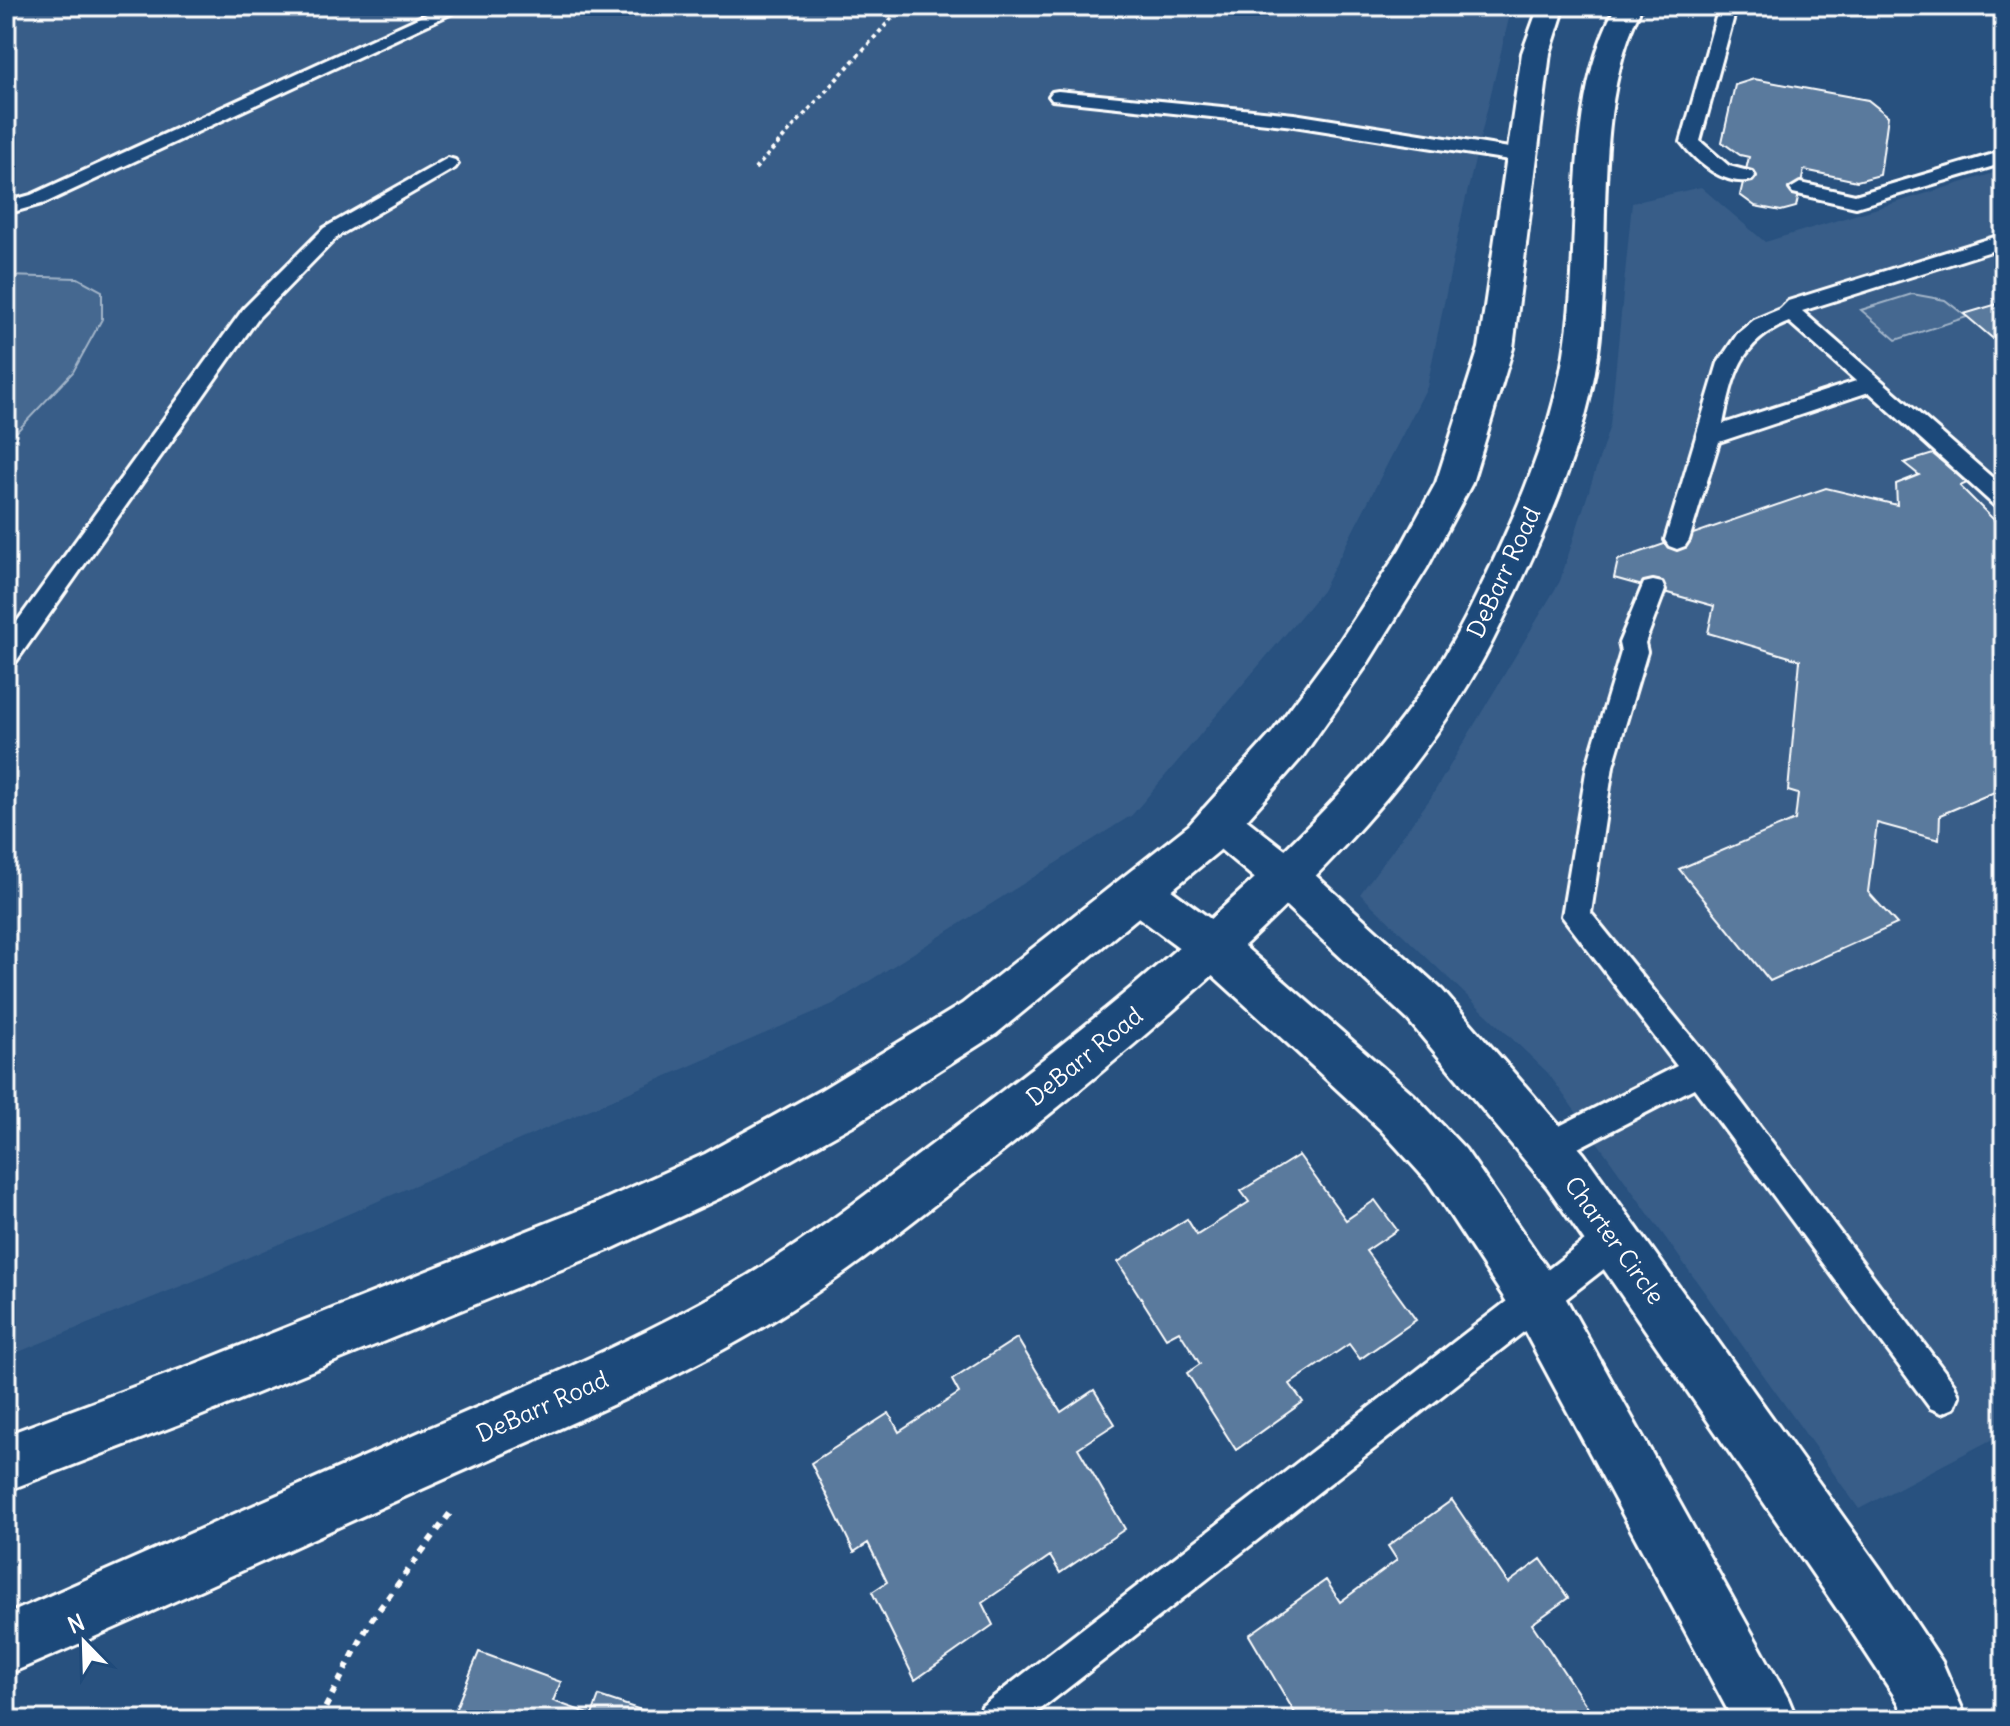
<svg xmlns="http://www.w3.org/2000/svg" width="2010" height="1726" font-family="Delius,sans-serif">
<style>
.built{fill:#375d88}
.green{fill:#446890;stroke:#a2b4c8;stroke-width:2}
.building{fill:#5a7a9d;stroke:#fff;stroke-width:2}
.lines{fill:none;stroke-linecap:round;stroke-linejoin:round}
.lane-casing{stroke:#fff;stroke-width:6}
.street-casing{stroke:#fff;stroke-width:6}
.secondary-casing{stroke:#fff;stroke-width:6}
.path-far1{stroke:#fff;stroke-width:4;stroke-dasharray:4 4;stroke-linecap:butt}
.path{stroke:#fff;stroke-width:6;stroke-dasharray:7 7;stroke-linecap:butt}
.lane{fill:#1f4a7a;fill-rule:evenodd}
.street{fill:#1f4a7a;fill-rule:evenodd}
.secondary{fill:#1f4a7a;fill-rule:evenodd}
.labels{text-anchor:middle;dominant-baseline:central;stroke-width:6;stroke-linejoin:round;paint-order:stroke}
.street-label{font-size:24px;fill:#fff;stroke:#1f4a7a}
</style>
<rect width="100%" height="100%" fill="#28517f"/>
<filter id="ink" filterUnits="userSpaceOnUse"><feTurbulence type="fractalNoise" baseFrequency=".0125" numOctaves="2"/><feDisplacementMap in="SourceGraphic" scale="16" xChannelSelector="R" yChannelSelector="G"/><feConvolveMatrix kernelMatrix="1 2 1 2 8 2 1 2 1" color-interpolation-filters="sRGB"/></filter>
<g filter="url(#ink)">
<path class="built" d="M6,6H1512L1463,210L1427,387L1322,591L1132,815L833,1004L196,1280L6,1357Z
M2004,170V302L1965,315L2004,348V530L1960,486L1967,483L1933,454L1905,463L1919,475L1896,484L1897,505L1826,488L1618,560L1614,578L1714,606L1709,633L1800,660L1788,791L1798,794L1795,820L1680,869L1770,981L1896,924L1868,892L1877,823L1938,840L1940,815L2004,788V1433L1859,1509L1548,1073L1360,894L1430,799L1560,581L1610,425L1632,203L1701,187L1765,242Z"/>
<path class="green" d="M6,276L78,278L102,291V319L73,372L6,443Z
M1912,294L1945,300L1967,317L1896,340L1861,310Z"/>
<path class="building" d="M1754,79L1868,100L1888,116L1880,175L1857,181L1804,170L1796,207L1781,211L1755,206L1740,195L1749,157L1740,155L1722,142L1735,85Z
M2004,302V348L1964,314Z
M1933,454L1967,483L1960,486L2004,530V788L1940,815L1939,840L1877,823L1868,892L1897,924L1770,981L1679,869L1795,820L1798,794L1788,791L1800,660L1708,633L1714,606L1614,578L1618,560L1826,488L1897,505L1896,484L1919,475L1904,463Z
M1299,1155L1346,1220L1375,1200L1397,1230L1366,1251L1416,1320L1360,1359L1349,1344L1290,1384L1303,1402L1236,1450L1187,1373L1200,1364L1179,1331L1166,1338L1118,1262L1187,1219L1197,1235L1249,1202L1241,1191Z
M1017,1338L1061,1412L1094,1390L1115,1424L1078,1448L1125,1529L1060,1573L1050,1556L982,1603L993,1625L915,1680L872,1592L887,1582L868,1543L854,1552L811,1463L889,1413L899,1432L959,1393L952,1380Z
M1452,1500L1508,1583L1541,1559L1568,1598L1532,1624L1594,1717L1590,1720H1299L1249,1635L1326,1580L1340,1602L1397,1560L1388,1546Z
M479,1652L561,1682L553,1701L592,1715L599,1696L671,1720H451Z"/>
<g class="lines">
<defs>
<path id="lane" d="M444,6H467L45,203L6,214V202L31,195Z
M1726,6H1746L1734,16L1700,141L1729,166L1752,172L1755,176L1752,180C1725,187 1696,162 1681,142L1717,14Z
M1058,91L1294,114L1522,150L1532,156L1522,162L1294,126L1052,100L1049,96L1052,92Z
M2004,151V163L1856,207L1793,193L1790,189L1800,183L1855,195Z
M448,158L455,160L458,164L455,168L338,236L258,318L15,663L6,666V637L244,308L324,228Z
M2004,234V247L1802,311L2004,488V509L1996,507L1869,392L1719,442L1689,540L1685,546L1677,549L1669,546L1665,540L1718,363L1738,333L1754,320L1780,309L1788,301ZM1789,322L1856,381L1723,424C1733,376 1739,342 1789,322Z
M1653,581L1662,583L1665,590L1645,643L1647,652L1613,766L1591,913L1710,1060L1954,1384L1959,1396L1954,1408L1942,1413L1930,1408L1694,1088L1547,1164L1536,1160L1531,1149L1536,1138L1677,1066L1562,916L1587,766L1621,652L1619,643L1641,590L1644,583Z
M1615,1223L1627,1227L1631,1239L1627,1251L1027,1720H977L982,1706L1603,1227Z"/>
<path id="street" d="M1218,804L1233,809L1303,864L1442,990L1584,1154L1881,1570L1942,1662L1967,1720H1905L1899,1703L1839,1612L1548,1188L1408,1020L1271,892L1203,835L1196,822L1203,809Z
M1139,872L1155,878L1228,932L1414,1095L1465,1149L1556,1281L1788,1698L1797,1720H1733L1518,1319L1429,1183L1380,1129L1297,1052L1196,960L1123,906L1117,892L1123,878Z"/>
<path id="secondary" d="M1539,6H1565L1550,53L1513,348L1472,483L1427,568L1366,666L1302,757L1219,851L996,1034L855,1124L741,1188L611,1249L195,1418L6,1491V1435L195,1364L597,1203L705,1154L821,1090L962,1004L1189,825L1272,733L1338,644L1400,549L1436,483L1479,348L1522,53Z
M1616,6H1642C1590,109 1613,241 1598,353C1585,447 1542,539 1501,624C1435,762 1326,870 1216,972C1135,1046 1051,1114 965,1181C902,1230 839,1280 771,1322C664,1387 545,1434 431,1485C290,1548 149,1615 6,1675V1615C144,1554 282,1493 420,1432C525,1387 631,1343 730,1286C797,1248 859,1200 921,1153C1012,1084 1102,1015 1188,939C1293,845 1401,745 1466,617C1507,535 1549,445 1564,354C1583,242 1561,109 1616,6Z"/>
</defs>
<use href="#lane" class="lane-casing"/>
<use href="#street" class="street-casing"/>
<use href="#secondary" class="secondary-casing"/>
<path class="path-far1" d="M755,169L903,6"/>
<path class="path" d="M319,1720L370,1622L451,1512"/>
<use href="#lane" class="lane"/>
<use href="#street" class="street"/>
<use href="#secondary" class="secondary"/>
</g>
</g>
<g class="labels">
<g class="street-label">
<text transform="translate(1503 572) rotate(-65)">DeBarr Road</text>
<text transform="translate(1084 1056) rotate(-39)">DeBarr Road</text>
<text transform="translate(1615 1240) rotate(54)">Charter Circle</text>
<text transform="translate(542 1406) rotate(-24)">DeBarr Road</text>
</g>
</g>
<rect width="2010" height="1726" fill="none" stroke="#1f4a7a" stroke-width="32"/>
<rect x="16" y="16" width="1978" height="1694" fill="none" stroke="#fff" stroke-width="3" filter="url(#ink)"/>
<g transform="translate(84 1642) rotate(337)" stroke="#1f4a7a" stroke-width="6" paint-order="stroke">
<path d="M0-6L14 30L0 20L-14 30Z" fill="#ffffff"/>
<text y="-12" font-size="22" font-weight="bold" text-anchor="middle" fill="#ffffff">N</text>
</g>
</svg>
